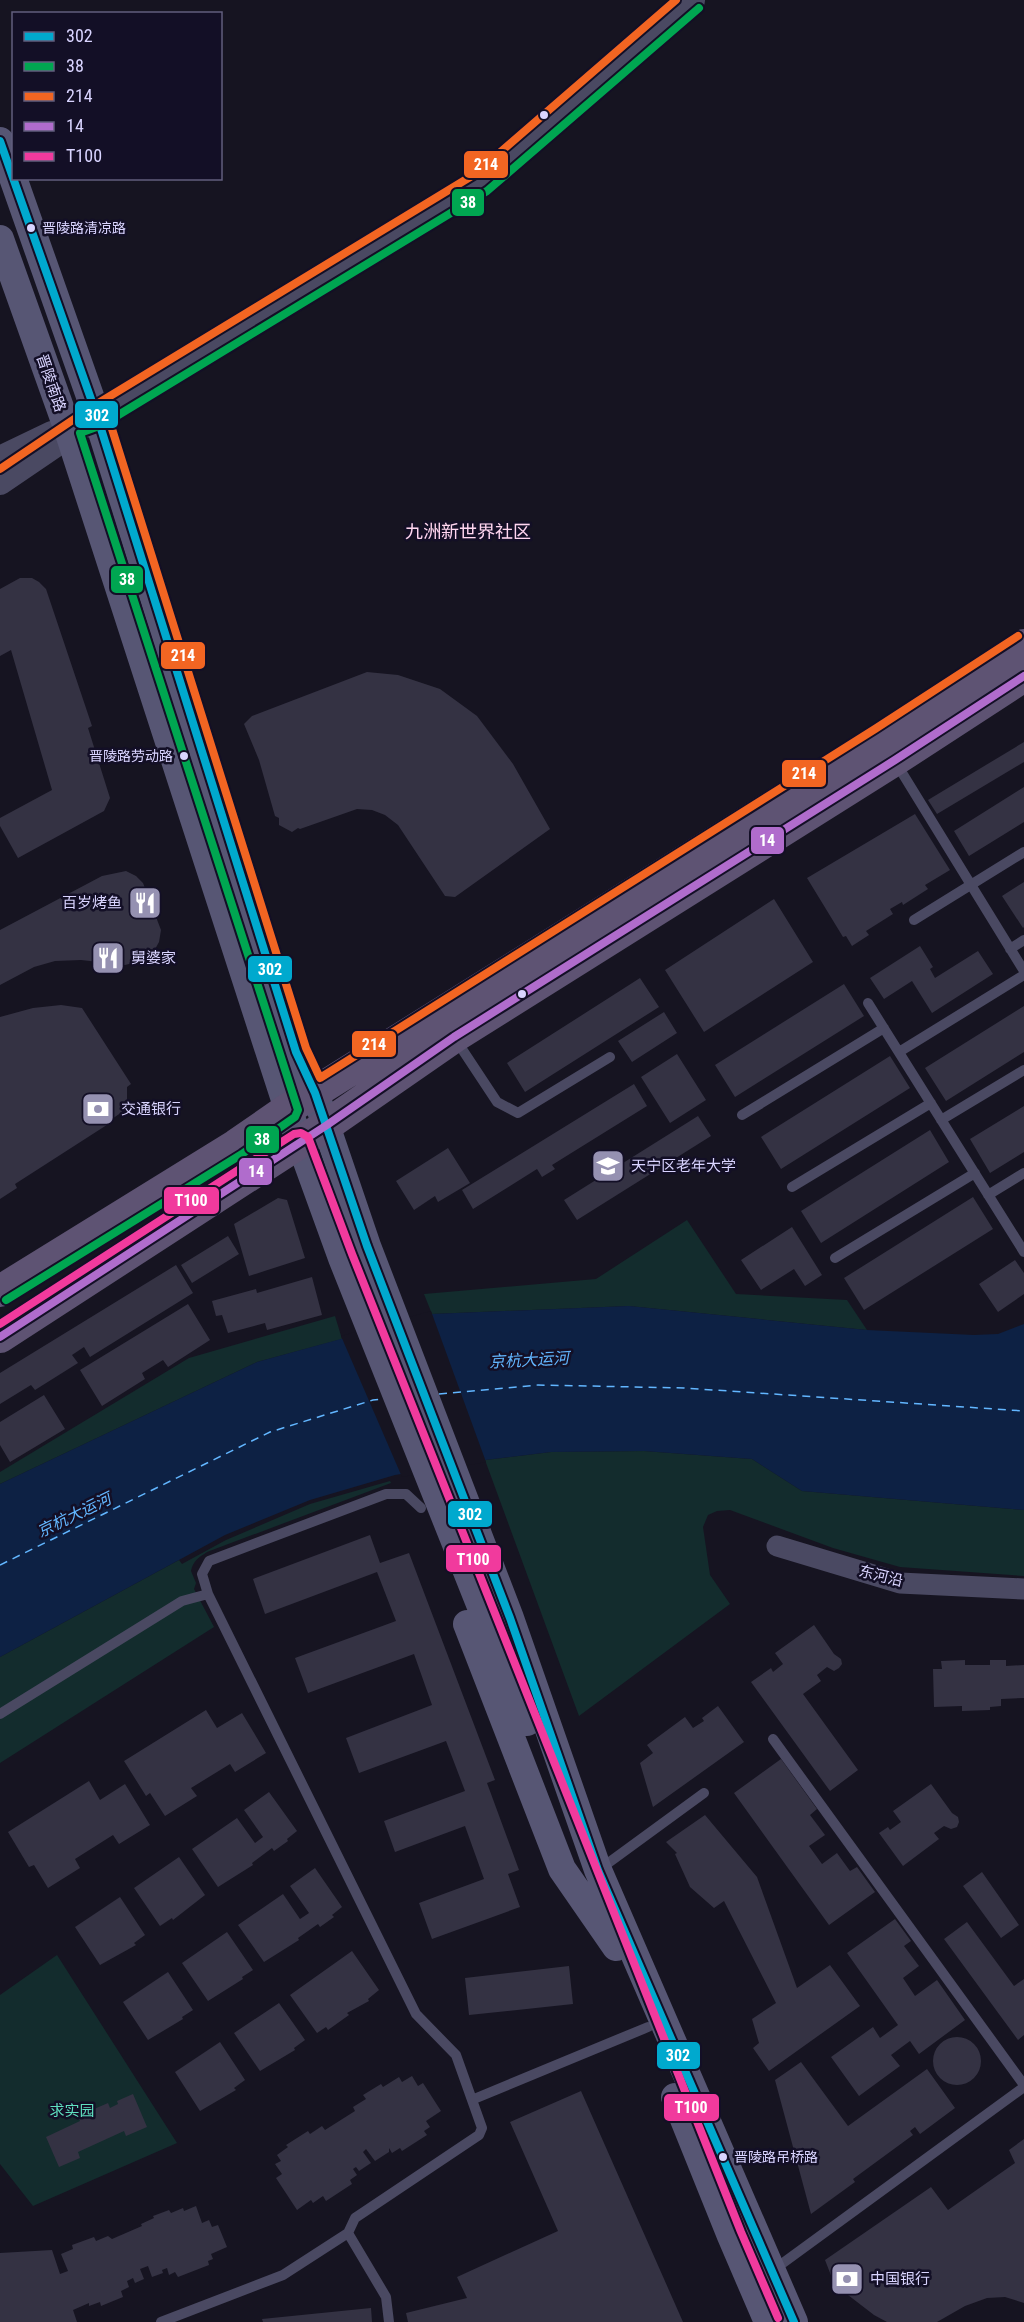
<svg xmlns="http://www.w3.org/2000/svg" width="1024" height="2322" font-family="'Roboto Condensed','Noto Sans SC',sans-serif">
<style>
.green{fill:#132c2d}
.water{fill:#0d2144}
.pier{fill:#161421}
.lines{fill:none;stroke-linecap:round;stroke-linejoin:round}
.ferry{stroke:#62b6ff;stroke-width:1.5;stroke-dasharray:8 6;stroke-linecap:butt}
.building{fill:#343243}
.service{stroke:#4a4962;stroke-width:10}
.minor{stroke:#4a4962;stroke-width:21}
.tertiary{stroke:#4a4962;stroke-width:26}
.secondary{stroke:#575674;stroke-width:28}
.primary{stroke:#5e5373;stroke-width:32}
.bus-1-casing{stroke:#130f26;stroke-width:12}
.bus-2-casing{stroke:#130f26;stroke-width:12}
.bus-3-casing{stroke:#130f26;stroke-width:12}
.bus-4-casing{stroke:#130f26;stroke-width:12}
.bus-5-casing{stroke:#130f26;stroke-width:12}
.bus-1{stroke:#00a9ce;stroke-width:8}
.bus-2{stroke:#00a651;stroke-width:8}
.bus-3{stroke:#f26522;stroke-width:8}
.bus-4{stroke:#b06ccc;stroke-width:8}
.bus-5{stroke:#f13a9d;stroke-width:8}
.bus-dot{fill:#d9d4ff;stroke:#130f26;stroke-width:2}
.labels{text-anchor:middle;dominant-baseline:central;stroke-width:5;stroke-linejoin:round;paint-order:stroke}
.bus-label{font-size:14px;fill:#d9d4ff;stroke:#130f26;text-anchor:start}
.street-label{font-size:15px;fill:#d9d4ff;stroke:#130f26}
.poi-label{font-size:15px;fill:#d9d4ff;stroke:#130f26;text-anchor:start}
.park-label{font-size:15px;fill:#5fe0c0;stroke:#130f26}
.water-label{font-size:16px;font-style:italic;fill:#62b6ff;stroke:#130f26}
.quarter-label{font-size:18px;fill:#ffd6f0;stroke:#130f26}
.line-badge{stroke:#130f26;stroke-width:2}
.badge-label{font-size:16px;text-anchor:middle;font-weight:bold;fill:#fff}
</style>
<rect width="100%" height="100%" fill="#161421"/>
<path class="green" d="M687,1220L736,1294L847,1300L867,1330L629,1306L432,1314L424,1294L596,1279Z
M335,1316L342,1339L257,1362L0,1484V1472L189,1358Z
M644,1451L752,1459L802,1491L1024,1510V1576L900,1567L833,1548L730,1510L717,1511L708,1515L703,1527L710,1575L730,1604L579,1716L485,1460L551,1452Z
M390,1481L391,1483L207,1552C198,1558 193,1561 191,1571L196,1583L194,1589L214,1627L0,1763V1657L179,1560L182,1564L226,1540L310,1504Z
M57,1955L177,2143L33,2206L0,2164V1995Z"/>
<path class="water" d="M629,1306L867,1330L974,1335L998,1334L1024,1324V1510L802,1491L752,1459L644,1451L551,1452L485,1460L395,1475L310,1500L225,1535L0,1657V1484L257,1362L432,1314Z"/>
<path class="pier" d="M431,1311L486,1462L402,1477L341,1336Z"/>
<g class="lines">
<path class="ferry" d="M439,1394L538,1385L684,1388L1024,1411
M0,1565L270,1432L373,1400L383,1399"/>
</g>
<path class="building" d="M20,578H32L39,582L46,589L92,726L88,728L110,798L104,811L18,858L0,826V818L52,790L11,650L0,656V589Z
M367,672L398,675L440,689L477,716L513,764L550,829L455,897L445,896L398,825L385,815L372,810L357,809L300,829L298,828L292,832L279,825V818L275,816L259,760L244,724L252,716Z
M1024,742V762L937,814L928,800Z
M1024,787V822L969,856L954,831Z
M915,814L950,870L925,885L928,889L903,905L902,902L890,909L893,914L866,931L869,935L852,946L846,936L843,937L807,878Z
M126,871L136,876L143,883L161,930L159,942L154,951L141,961L125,965L81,960L55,961L34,967L0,985V930L102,876Z
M1024,882V927L1023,928L1002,896Z
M774,899L813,962L704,1032L665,970Z
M920,946L933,967L930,969L935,978L978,951L993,974L932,1013L912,981L884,999L870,978Z
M640,978L659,1007L525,1092L507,1063Z
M844,984L864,1016L735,1097L715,1065Z
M61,1005L82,1008L131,1084L127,1087V1104L122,1112L112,1119L113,1121L15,1184L17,1188L0,1199V1017L33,1008Z
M1024,1006V1052L946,1101L925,1068Z
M664,1012L677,1033L632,1062L618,1041Z
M677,1054L706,1100L670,1123L641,1077Z
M890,1056L910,1088L781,1169L761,1137Z
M634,1084L647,1106L552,1165L555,1169L542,1177L537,1169L473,1209L462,1190Z
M1024,1106V1152L990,1173L970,1139Z
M698,1116L711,1136L577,1220L564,1200Z
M930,1130L949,1162L821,1243L801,1211Z
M448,1148L470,1183L438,1202L435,1196L414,1210L396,1181Z
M973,1197L993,1229L864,1310L844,1278Z
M278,1198L287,1200L305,1258L249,1276L234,1224Z
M792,1227L822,1275L805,1286L794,1269L761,1290L741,1260Z
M228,1236L239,1254L192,1283L181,1265Z
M1015,1260L1024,1273V1294L998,1312L979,1284Z
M176,1265L193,1293L90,1357L84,1347L72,1355L78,1363L35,1390L31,1385L0,1404V1373Z
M312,1277L322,1315L267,1330L265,1323L228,1333L222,1315L216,1316L212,1301L256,1289L257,1293Z
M188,1304L210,1340L168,1367L163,1360L142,1373L145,1379L102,1406L80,1370Z
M44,1395L65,1429L10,1462L0,1445V1422Z
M370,1535L380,1563L409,1553L495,1780L487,1783L519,1870L508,1874L520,1907L432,1939L419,1903L484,1879L465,1826L395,1852L384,1821L465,1791L446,1741L359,1773L346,1738L432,1705L414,1654L308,1693L295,1658L396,1621L377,1572L265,1614L253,1579Z
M814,1625L834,1654L841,1659L842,1664L839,1668L834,1671L827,1667L817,1675L821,1681L803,1694L858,1770L830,1791L751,1682L771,1668L773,1672L783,1664L775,1653Z
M965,1660V1665H990V1660H1006V1666L1024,1665V1698L1001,1699V1706L990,1707V1710L962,1711V1706L934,1707L933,1669H942L941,1661Z
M718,1706L744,1742L653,1807L640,1763L653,1753L647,1745L685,1717L693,1728L704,1721L702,1718Z
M206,1710L217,1728L242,1713L266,1753L235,1772L230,1764L191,1788L197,1796L165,1816L150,1793L146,1796L124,1761Z
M781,1759L817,1809L810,1815L825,1835L809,1846L822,1864L837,1853L850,1871L857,1867L875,1892L829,1925L734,1793Z
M89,1781L100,1800L125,1784L150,1825L119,1844L113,1835L75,1859L80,1868L48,1888L34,1865L29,1867L8,1832Z
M931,1784L952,1813L958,1817L959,1822L957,1827L951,1829L944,1826L934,1833L939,1839L903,1866L879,1833L888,1827L890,1830L901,1822L893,1811Z
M269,1792L297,1831L287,1839L288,1841L274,1851L272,1848L252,1863L253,1865L218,1887L192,1849L237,1818L255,1843L263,1837L244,1810Z
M705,1815L757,1877L797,1988L830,1965L860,2006L769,2071L753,2048L759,2043L752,2019L776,2003L724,1901L714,1908L690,1887L675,1854L677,1853L666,1842Z
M179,1857L205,1895L173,1920L172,1918L160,1926L134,1888Z
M315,1868L342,1907L332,1915L334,1917L320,1927L318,1924L298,1938L299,1940L264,1962L238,1925L283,1894L300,1919L309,1913L290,1886Z
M982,1872L1019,1925L1001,1938L963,1886Z
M120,1897L145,1935L134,1943L136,1945L100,1965L75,1927Z
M895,1919L911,1941L904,1946L919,1966L903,1978L915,1996L937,1980L965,2020L919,2054L910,2041L891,2055L900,2066L859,2096L831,2057L873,2027L880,2038L898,2025L847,1953Z
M967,1922L1014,1986L1024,1979V2035L1018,2040L944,1939Z
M227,1932L253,1970L242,1977L243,1979L208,2001L182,1963Z
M352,1951L379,1990L368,1999L369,2001L347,2013L349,2015L328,2030L326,2027L317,2033L290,1995Z
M569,1966L573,2004L469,2015L465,1978Z
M168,1972L193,2010L182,2017L183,2019L148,2040L123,2002Z
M279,2003L305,2040L294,2048L295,2050L260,2071L234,2033Z
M933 2061a24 24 0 1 1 48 0a24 24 0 1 1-48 0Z
M220,2042L245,2080L234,2088L236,2090L200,2111L175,2072Z
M801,2062L848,2126L927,2069L955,2108L920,2134L915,2127L910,2131L913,2135L853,2179L855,2182L811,2214L775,2080Z
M412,2076L418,2086L423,2083L441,2111L426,2121L430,2127L424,2131L427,2135L402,2151L400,2148L392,2153L389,2148V2152L375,2161L366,2149L363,2152L371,2163L359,2171L356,2167L353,2169L357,2175L350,2180L352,2184L326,2201L323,2196L313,2203L311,2200L297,2210L276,2178L282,2174L275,2164L281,2161L277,2155L288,2147L286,2145L308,2131L310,2134L322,2126L325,2130L355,2111L353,2107L366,2099L363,2095L381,2084L383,2087L399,2077L402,2082Z
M581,2091L683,2322H408L406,2313L467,2298L457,2277L558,2231L510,2122Z
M133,2094L147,2127L126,2136L124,2131L78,2152L80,2158L59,2167L46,2137L80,2121L78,2116L108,2103L110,2108L118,2104L117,2101Z
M1024,2139V2303L1005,2297L987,2298L965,2306L937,2322H887L874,2315L848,2295L832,2278L825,2260L931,2187L948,2210L1015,2163L1009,2150Z
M196,2206L202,2223L209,2220L212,2227L218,2225L227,2247L211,2254L213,2259L208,2261L209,2265L178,2277L175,2272L169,2275L167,2268L162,2270L163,2273L152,2277L148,2266L140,2269L144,2279L135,2283L133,2278L127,2281L129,2287L121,2291L123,2297L101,2306L100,2302L89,2306V2303L73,2310L77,2322H0V2253L52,2250L60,2274L68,2271L61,2254L73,2249L72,2245L94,2237L96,2241L108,2236L112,2239L142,2226L141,2224L154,2218L153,2216L169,2210L171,2213L183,2208L184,2211Z
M371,2308L372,2322H263L262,2319Z"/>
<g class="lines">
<path class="service" d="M896,763L1024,971
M914,920L1024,852
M1010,949L1024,940
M868,1003L1024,1252
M456,1040L497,1102L518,1113L610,1057
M899,1052L1024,975
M742,1115L884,1028
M941,1120L1024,1070
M792,1187L931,1103
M988,1195L1024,1173
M835,1258L975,1173
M0,1714L182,1601L208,1594
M773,1739L1024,2085
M600,1869L704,1793
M474,2099L648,2027
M772,2271L1024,2087
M161,2322L283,2275L348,2233
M389,2322L386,2297L348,2233L355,2218L479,2135L482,2128L456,2055L416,2014L208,1594L202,1574L209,1561L386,1494H406L421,1508"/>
<path class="minor" d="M777,1546L900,1583L1024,1589"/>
<path class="tertiary" d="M0,459L52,434
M0,482L97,416L481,183L692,0"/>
<path class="secondary" d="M0,141L97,416L296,1052L315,1093L367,1246L510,1618L598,1870L794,2322
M0,239L67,427L288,1109L342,1258L527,1722
M467,1624L562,1869L616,1947
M675,2097L731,2236L768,2322"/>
<path class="primary" d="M0,1291L236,1145L288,1109L881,738L1024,645
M0,1337L327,1125L454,1037L895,760L1024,676"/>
<defs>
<path id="bus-1" d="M0,141L97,416L296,1052L315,1093L367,1246L510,1618L598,1870L794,2322"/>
<path id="bus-2" d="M6,1300L242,1154L295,1117L298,1110L80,433L102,425L487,191L699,8"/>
<path id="bus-3" d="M107,413L306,1048L320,1078L875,729L1018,636
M0,469L92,407L475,174L676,0"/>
<path id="bus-4" d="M0,1337L327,1125L454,1037L895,760L1024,676"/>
<path id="bus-5" d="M0,1324L294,1134L301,1133L308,1137L352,1254L741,2232L778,2318"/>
</defs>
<use href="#bus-1" class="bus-1-casing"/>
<use href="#bus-2" class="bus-2-casing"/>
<use href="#bus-3" class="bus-3-casing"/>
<use href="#bus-4" class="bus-4-casing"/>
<use href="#bus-5" class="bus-5-casing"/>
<use href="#bus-1" class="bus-1"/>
<use href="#bus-2" class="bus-2"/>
<use href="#bus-3" class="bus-3"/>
<use href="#bus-4" class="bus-4"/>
<use href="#bus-5" class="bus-5"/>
</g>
<defs>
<symbol id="restaurant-square" viewBox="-11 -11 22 22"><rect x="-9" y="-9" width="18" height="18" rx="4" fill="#9591b1" stroke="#130f26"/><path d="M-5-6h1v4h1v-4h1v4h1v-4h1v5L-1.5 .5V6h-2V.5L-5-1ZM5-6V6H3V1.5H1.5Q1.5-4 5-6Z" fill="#fff"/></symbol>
<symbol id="bank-square" viewBox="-11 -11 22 22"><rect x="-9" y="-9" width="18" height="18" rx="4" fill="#9591b1" stroke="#130f26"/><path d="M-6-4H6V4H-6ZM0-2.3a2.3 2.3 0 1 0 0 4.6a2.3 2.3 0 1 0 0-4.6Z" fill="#fff"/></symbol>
<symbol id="school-square" viewBox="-11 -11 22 22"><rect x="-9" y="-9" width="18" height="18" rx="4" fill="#9591b1" stroke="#130f26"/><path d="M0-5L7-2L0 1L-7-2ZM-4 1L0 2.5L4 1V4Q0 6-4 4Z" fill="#fff"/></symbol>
</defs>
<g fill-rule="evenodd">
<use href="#restaurant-square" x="126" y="884" width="38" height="38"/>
<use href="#restaurant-square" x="89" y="939" width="38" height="38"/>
<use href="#bank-square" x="79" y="1090" width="38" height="38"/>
<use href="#school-square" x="589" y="1147" width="38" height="38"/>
<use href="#bank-square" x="828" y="2260" width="38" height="38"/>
</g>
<g class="bus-dot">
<circle cx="544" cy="115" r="5"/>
<circle cx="31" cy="228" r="5"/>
<circle cx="184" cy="756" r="5"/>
<circle cx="522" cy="994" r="5"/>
<circle cx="723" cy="2157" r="5"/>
</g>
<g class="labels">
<g class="bus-label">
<text x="42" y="228">晋陵路清凉路</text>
<text x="173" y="756" text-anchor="end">晋陵路劳动路</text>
<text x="734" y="2157">晋陵路吊桥路</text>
</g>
<g class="street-label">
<text transform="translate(51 383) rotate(71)">晋陵南路</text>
<text transform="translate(881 1576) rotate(14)">东河沿</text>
</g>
<g class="poi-label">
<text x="122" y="903" text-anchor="end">百岁烤鱼</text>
<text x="131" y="958">舅婆家</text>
<text x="121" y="1109">交通银行</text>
<text x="631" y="1166">天宁区老年大学</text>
<text x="870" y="2279">中国银行</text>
</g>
<g class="park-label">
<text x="72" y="2111">求实园</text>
</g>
<g class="water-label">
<text transform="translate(529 1360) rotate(-3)">京杭大运河</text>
<text transform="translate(74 1515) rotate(-26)">京杭大运河</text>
</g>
<g class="quarter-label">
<text x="468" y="531">九洲新世界社区</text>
</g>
</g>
<g class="line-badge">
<rect x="463" y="150" width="46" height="29" rx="6" fill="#f26522"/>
<rect x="451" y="188" width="34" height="29" rx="6" fill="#00a651"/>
<rect x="74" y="400" width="45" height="29" rx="6" fill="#00a9ce"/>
<rect x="110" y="565" width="34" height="29" rx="6" fill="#00a651"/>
<rect x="160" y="641" width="46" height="29" rx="6" fill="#f26522"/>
<rect x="781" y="759" width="46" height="29" rx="6" fill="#f26522"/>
<rect x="750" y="826" width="35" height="29" rx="6" fill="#b06ccc"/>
<rect x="247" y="955" width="46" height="28" rx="6" fill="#00a9ce"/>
<rect x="351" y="1030" width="46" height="28" rx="6" fill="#f26522"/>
<rect x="245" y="1125" width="35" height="29" rx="6" fill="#00a651"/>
<rect x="238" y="1157" width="35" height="29" rx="6" fill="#b06ccc"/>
<rect x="163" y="1186" width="57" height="29" rx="6" fill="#f13a9d"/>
<rect x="447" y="1500" width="46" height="28" rx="6" fill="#00a9ce"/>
<rect x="445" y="1544" width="57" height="29" rx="6" fill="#f13a9d"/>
<rect x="656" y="2041" width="45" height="29" rx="6" fill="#00a9ce"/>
<rect x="663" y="2093" width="57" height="29" rx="6" fill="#f13a9d"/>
</g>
<g class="badge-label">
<text x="486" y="170">214</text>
<text x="468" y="208">38</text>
<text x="97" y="421">302</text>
<text x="127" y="585">38</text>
<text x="183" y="661">214</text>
<text x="804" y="779">214</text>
<text x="767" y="846">14</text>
<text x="270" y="975">302</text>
<text x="374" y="1050">214</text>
<text x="262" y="1145">38</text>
<text x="256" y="1177">14</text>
<text x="191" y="1206">T100</text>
<text x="470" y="1520">302</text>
<text x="473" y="1565">T100</text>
<text x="678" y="2061">302</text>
<text x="691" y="2113">T100</text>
</g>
<rect x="12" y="12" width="210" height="168" fill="#130f26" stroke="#625e7d" stroke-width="1.5"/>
<rect x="24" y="32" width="30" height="9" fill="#00a9ce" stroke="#625e7d" stroke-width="1.5"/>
<text x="66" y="42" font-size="18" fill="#d9d4ff">302</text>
<rect x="24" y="62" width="30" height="9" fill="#00a651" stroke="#625e7d" stroke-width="1.5"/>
<text x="66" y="72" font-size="18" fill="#d9d4ff">38</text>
<rect x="24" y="92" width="30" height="9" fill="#f26522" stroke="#625e7d" stroke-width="1.5"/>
<text x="66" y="102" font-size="18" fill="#d9d4ff">214</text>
<rect x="24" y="122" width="30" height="9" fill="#b06ccc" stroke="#625e7d" stroke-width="1.5"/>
<text x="66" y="132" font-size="18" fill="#d9d4ff">14</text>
<rect x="24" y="152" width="30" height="9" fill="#f13a9d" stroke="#625e7d" stroke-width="1.5"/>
<text x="66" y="162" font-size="18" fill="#d9d4ff">T100</text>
</svg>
